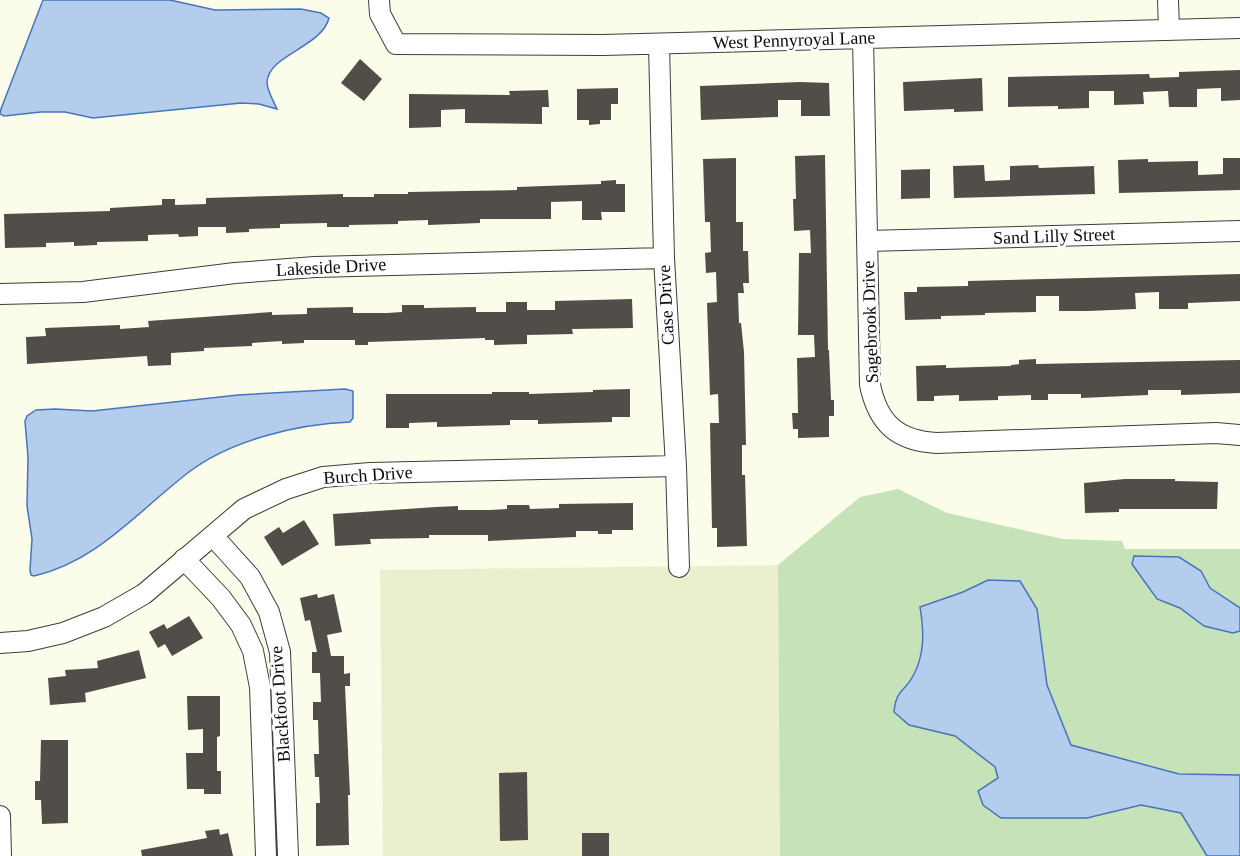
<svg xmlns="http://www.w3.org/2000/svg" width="1240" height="856" font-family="Georgia,serif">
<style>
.farmland{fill:#ebefce}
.green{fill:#c6e2b9}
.water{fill:#b5cded;stroke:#4675ba;stroke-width:1.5}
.building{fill:#514d48}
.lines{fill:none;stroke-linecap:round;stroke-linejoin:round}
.minor-casing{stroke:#3d3d3d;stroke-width:22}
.minor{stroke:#fff;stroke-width:20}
.labels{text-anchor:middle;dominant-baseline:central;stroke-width:6;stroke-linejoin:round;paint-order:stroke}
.street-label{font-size:18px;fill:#0a0a0a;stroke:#fff}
</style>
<rect width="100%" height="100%" fill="#fcfcea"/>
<path class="farmland" d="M778,565L780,856H383L380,570Z"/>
<path class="green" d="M898,489L947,513L1063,539L1122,541L1125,549H1240V775L1179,774L1070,745L1047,685L1037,609L988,580L963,592L920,607L924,643L913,677L895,699L909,725L955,735L995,768L998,778L1001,817L1087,818L1141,805L1181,813L1207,856H780L778,565L860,497Z"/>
<path class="water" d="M43,0H170L215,10L301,9L321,13L329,18C322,47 268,55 267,82C267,91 274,102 277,109L259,104L241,103L93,118L65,112H41L4,116L0,114L1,109Z
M345,389L353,391V418L350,422C298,424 231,440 189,472C138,511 98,561 34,576L31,575L30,570L32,539L27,506L28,457L25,421L27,416L36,410L55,409L92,411L238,395Z
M1134,556L1179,557L1201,571L1210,588L1240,608V631L1233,633L1204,626L1180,608L1157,599L1132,564Z
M988,580L1020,581L1037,609L1047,685L1071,745L1179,774L1240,775V856H1207L1181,813L1141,805L1087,818H1001L983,805L978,791L998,778L995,767L955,736L909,725L894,712C896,689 904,693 913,676C925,654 924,631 920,607L963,592Z"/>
<path class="building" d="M360,59L382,79L364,101L341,83Z
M1240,70V100L1221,101V88L1197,89V107H1169L1168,91L1143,92L1144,104L1114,105V91H1089V108L1058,109V106L1008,107V77L1149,74L1150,78L1179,77V72Z
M982,78L983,111L954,112V109L904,111L903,82Z
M800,82L829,83L830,116H801V100H778V117L701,120L700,86Z
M618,88V104H611V120H600V124L589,125V120H577V89Z
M548,90L549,107H542V124L465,123V109L441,110V127L409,128V94L510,95L509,91Z
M825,155L828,350H829L831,400H834V416H829V437L798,438V429H793L792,413H798L797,358L815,357L814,335H798L799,253H811L810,230L794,231L793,199H796L795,156Z
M736,158V222H743V251H748L749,283H743L744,293H738L739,323H741L744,352L746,445H742V475H745L747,546L717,547V528H712L710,423H719L718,394L710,395L707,303L717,302L716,272L706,273L705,253L711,252L710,222H705L703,159Z
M1223,158H1240V190L1119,193L1118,160L1148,159V162L1198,161V175L1223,174Z
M984,165L985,181L1010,180V166L1038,165L1039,168L1094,166L1095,194L954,198L953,166Z
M930,169V198L901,199V170Z
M616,180V184H625V212H601L602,220H582V201L551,202V219H480V223L428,225V220L398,221V224L349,225V227H327V223L280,224V228L249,229V232L226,233V227H198V236L179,237L178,234L148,235V241L97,242V245L74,246V242L46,243V247L5,248L4,214L110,211V208L162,205V199H175V205L206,204V198L343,194V197H374V194H408V192L517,190V187L601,184V181Z
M1240,274V301L1188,303V309H1159V292L1135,293L1136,309L1088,311H1059V296H1036V312L985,313V315L941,316V319L905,320L904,292H917V287L968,286V281Z
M632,299L633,328L572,329L573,334L527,335V344L494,345V340H485V338L368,342V345H355V340H304V343L282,344V341L252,343V346L204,348V351L171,353V365L148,366L147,356L27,364L26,337L46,336L45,328L120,325V329L149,327L148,321L272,312V315L307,314V308L353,307V313H387L402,312V305H424V308L476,307V312H506V302H527V310H555V301Z
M1036,359V364L1240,360V393L1181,395V390H1148V395L1081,398V394H1048V400H1031V395L998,396V400L959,401V395L934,396V401H917L916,366L946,365V368L1011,366V365L1019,364V360Z
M630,389V417H612V422L538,424V420H510V425L437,427V422L409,423V428H386V394H492V392H529V394L593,392V390Z
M1125,479H1175V481L1218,482L1217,509H1119V512L1085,513L1084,483Z
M633,503V530H612V534H598V531H576V537L488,541V535H429V538L370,539L371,544L335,546L333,514L436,507L458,506V510H490L507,509V505H529L530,509L559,508V504Z
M304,520L319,544L282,566L264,537L279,527L283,533Z
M317,594L318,598L334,594L342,632L327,635L331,656H344V674L350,673V686H345L350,795H348L349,845L316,846V803H320L319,777H315L314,754H319L318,720H313V702H321L320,673H312V652H317L310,620L305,621L300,598Z
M189,616L203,638L172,656L165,644L158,648L149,632L164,624L167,629Z
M139,650L146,678L85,693L86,702L50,705L48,678L66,676L65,670L98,668L97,661Z
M187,696H220V736L217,737V771H221V794H204V789H187L186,753H203V729L188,730Z
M41,740H68V823L42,824L41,800H35V781H40Z
M527,772L528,840L500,841L499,773Z
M219,829L220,835L228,833L233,856H142L141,850L207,838L205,831Z
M582,833H609V856H582Z"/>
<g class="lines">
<defs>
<path id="minor" d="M379,0L380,14L396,44L603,45L1240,28
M1168,0L1169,30
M863,38L870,385C878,423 897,441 937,443L1216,433L1240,435
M659,44L664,258L676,466L679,567
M867,241L1240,231
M0,294L83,292L235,273L315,267L664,258
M213,536L250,577L269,612L280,652L288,856
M184,559L221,598L241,625L253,651L260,687L266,856
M0,643L28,641L63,633L104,617L144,594L244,509L286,489L323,477L370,473L676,466
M0,816L1,856"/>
</defs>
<use href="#minor" class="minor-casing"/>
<use href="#minor" class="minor"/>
</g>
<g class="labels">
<g class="street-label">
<text transform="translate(794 40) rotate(-2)">West Pennyroyal Lane</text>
<text transform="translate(1054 236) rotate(-2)">Sand Lilly Street</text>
<text transform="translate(331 267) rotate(-3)">Lakeside Drive</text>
<text transform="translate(666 305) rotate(-93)">Case Drive</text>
<text transform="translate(870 322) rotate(-92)">Sagebrook Drive</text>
<text transform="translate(368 475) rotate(-4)">Burch Drive</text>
<text transform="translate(280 704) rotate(-94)">Blackfoot Drive</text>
</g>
</g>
</svg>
